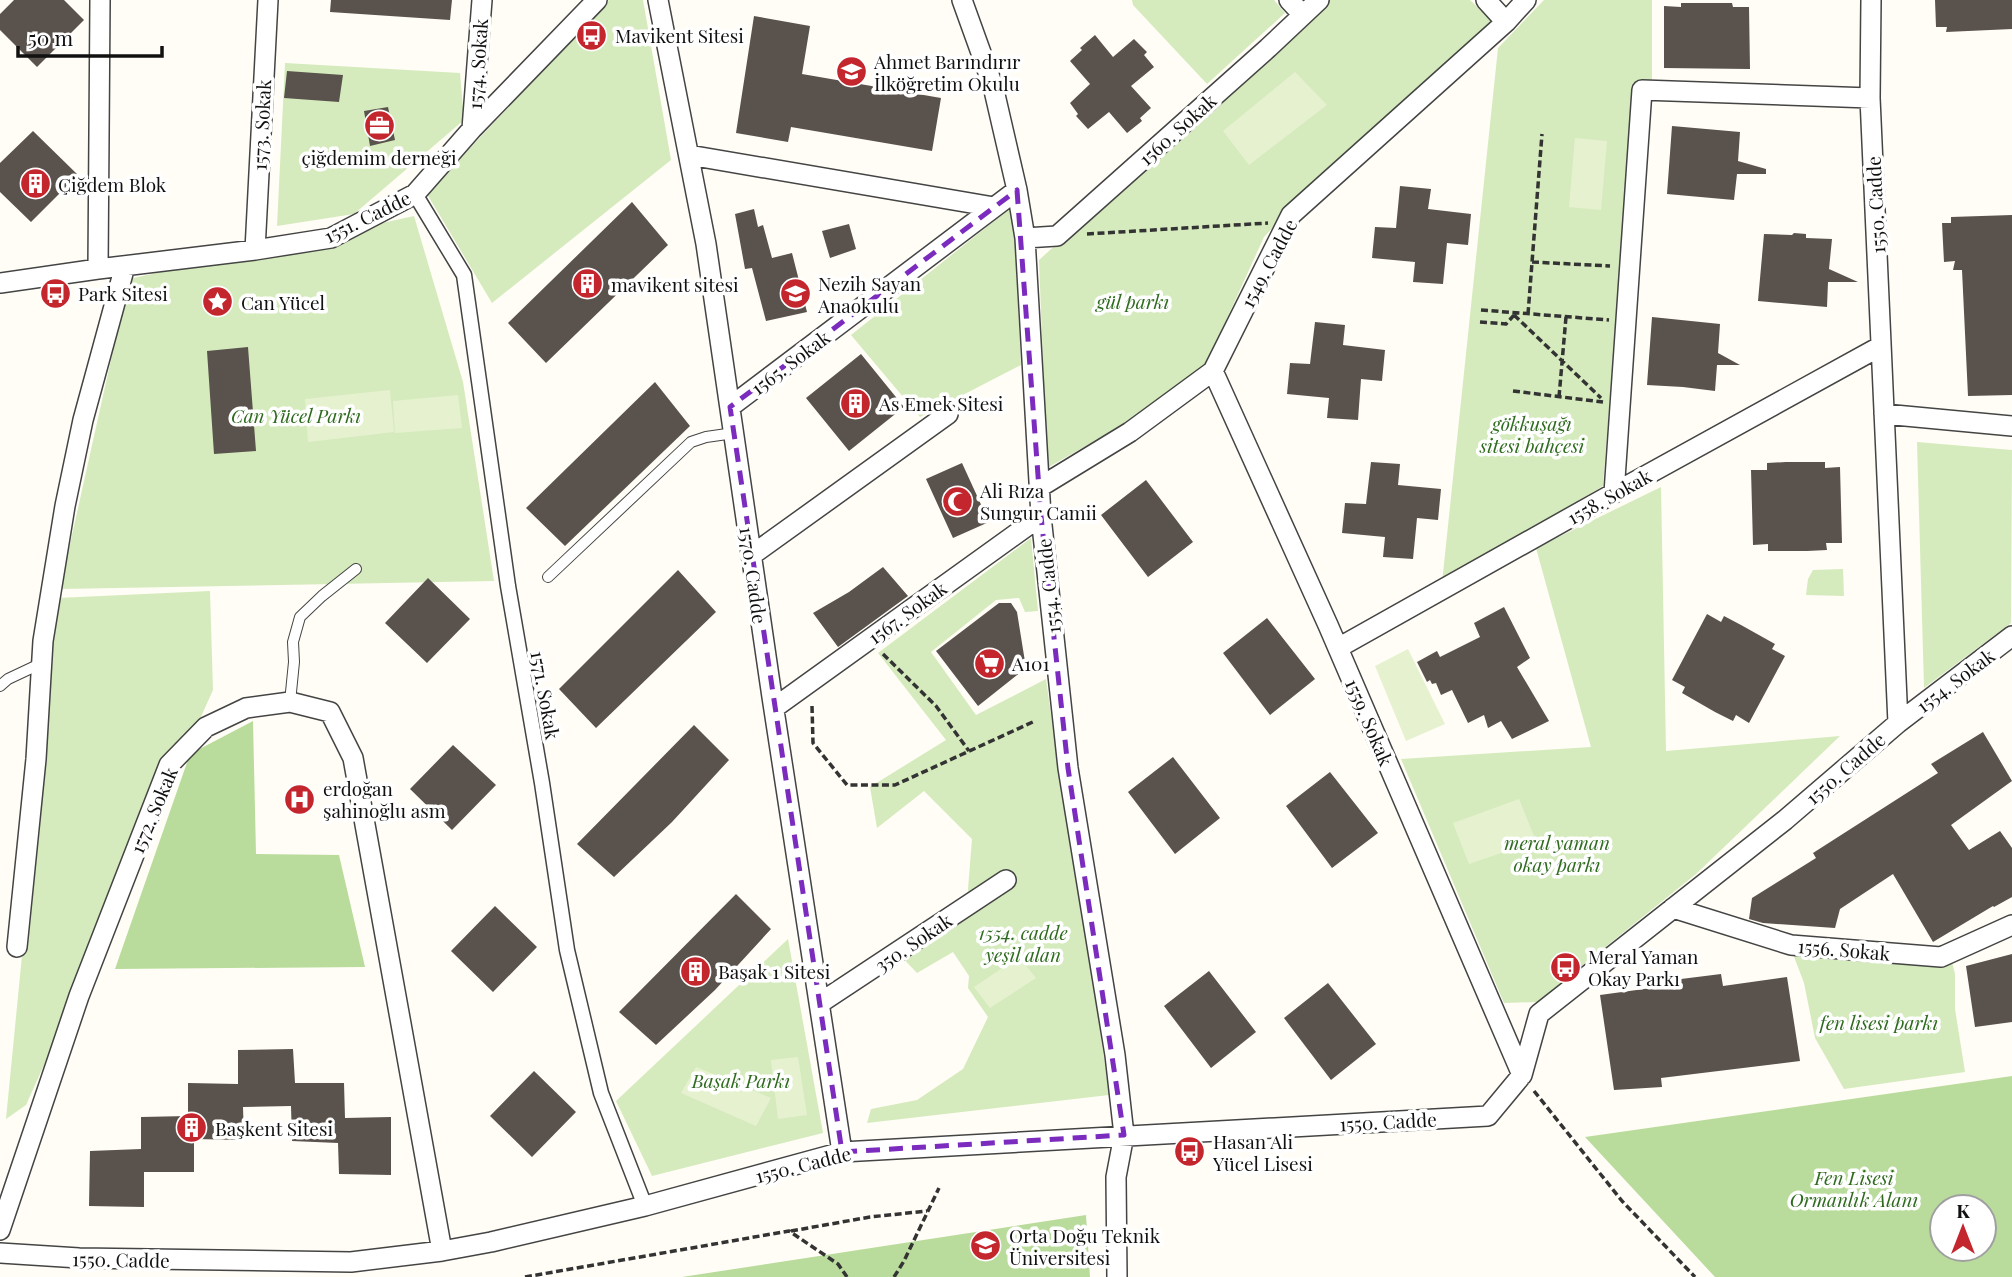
<svg xmlns="http://www.w3.org/2000/svg" width="2012" height="1277" font-family="'Playfair Display',serif">
<style>
.green{fill:#d5ebbd}
.forest{fill:#b9dc9c;fill-rule:evenodd}
.pitch{fill:#e6f2cf}
.building{fill:#5a524d}
.lines{fill:none;stroke-linecap:round;stroke-linejoin:round}
.service-casing{stroke:#444;stroke-width:12}
.pedestrian-casing{stroke:#444;stroke-width:17}
.minor-casing{stroke:#444;stroke-width:22}
.path{stroke:#333;stroke-width:3.5;stroke-dasharray:7 3.5;stroke-linecap:butt}
.service{stroke:#fff;stroke-width:10}
.pedestrian{stroke:#fff;stroke-width:14}
.minor{stroke:#fff;stroke-width:19}
.marked{fill:none;stroke:#7b2cbf;stroke-width:5;stroke-dasharray:14 9;stroke-linejoin:round}
.labels{text-anchor:middle;dominant-baseline:central;stroke-width:7;stroke-linejoin:round;paint-order:stroke}
.poi-label{font-size:19px;fill:#111;stroke:#fff;text-anchor:start}
.street-label{font-size:19px;fill:#111;stroke:#fff}
.park-label{font-size:19px;font-style:italic;fill:#2f6b1f;stroke:#fff}
</style>
<rect width="100%" height="100%" fill="#fffdf5"/>
<path class="green" d="M609,0H643L671,160L492,303L427,194Z
M1132,0H1274L1285,13L1207,84L1133,5Z
M1327,0H1470L1493,22L1331,166L1264,237L1198,382L1047,468L1039,260Z
M1544,0H1652V80L1634,86L1603,486L1442,583L1498,48Z
M285,63L460,73L464,120L354,214L277,226Z
M1013,206L1021,365L920,417L851,335Z
M414,216L463,382L494,581L60,589L129,279Z
M1917,442L2012,450L2011,623L1924,688Z
M1661,487L1666,751L1840,736L1696,874L1537,1002L1504,1003L1401,759L1591,747L1536,548Z
M1031,538L1038,611L1025,612L1019,598L996,600L931,652L976,715L1046,679C1065,818 1091,956 1109,1095L867,1123L871,1109L917,1100L963,1069L988,1017L968,988L969,976L953,952L917,973L897,952L970,904L968,889L972,839L924,791L877,828L870,787L946,740L878,653Z
M1843,569L1844,596L1806,595L1808,579L1813,570Z
M210,591L213,690L26,1105L6,1119L57,598Z
M788,939L823,1133L652,1176L616,1101Z
M1793,954L1952,962L1955,974V1009L1965,1072L1844,1089L1815,1038L1804,983Z"/>
<path class="forest" d="M253,721L256,854L339,855L365,967L115,969L190,754Z
M2012,1076V1277H1715L1585,1137ZM1942,1207H1984V1249H1942Z
M1086,1215L1090,1277H682Z"/>
<path class="pitch" d="M1295,72L1327,105L1249,165L1223,131Z
M1575,138L1607,141L1601,210L1569,207Z
M390,390L394,432L308,442L305,399Z
M458,395L462,428L395,433L393,401Z
M1408,649L1445,724L1406,741L1375,666Z
M1519,799L1536,841L1469,864L1453,823Z
M1019,957L1036,978L990,1008L974,987Z
M798,1057L807,1115L778,1119L771,1060Z
M696,1067L771,1098L756,1126L681,1093Z"/>
<path class="building" d="M14,0H64L84,20L37,67L0,30V14Z
M331,0H452L450,20L330,12Z
M1935,0H2012V29L1946,32L1947,27H1936Z
M1681,3H1732L1733,7H1749L1750,69L1664,68V6L1681,7Z
M754,16L810,26L802,74L941,98L932,151L791,127L788,142L736,133Z
M1095,35L1113,57L1134,39L1147,52L1144,55L1154,67L1131,86L1151,108L1140,118L1142,121L1127,133L1109,112L1088,129L1076,116L1078,114L1070,103L1090,84L1070,61L1082,50L1080,48Z
M287,71L343,75L339,102L284,98Z
M388,107L395,140L370,146L364,111Z
M1672,126L1740,132L1738,161L1766,169V174H1737L1734,200L1667,194Z
M33,131L78,175L31,222L0,192V163Z
M1400,186L1431,189L1428,209L1471,214L1468,245L1447,243L1443,284L1413,282L1415,262L1372,258L1375,227L1396,228Z
M632,202L668,245L546,363L508,323Z
M754,209L758,227L763,225L772,258L792,253L807,312L766,321L752,268L745,269L735,214Z
M2012,215V395L1968,396L1962,270H1953L1955,261L1944,262L1942,223H1951V217Z
M849,224L856,249L830,258L822,231Z
M1794,233L1806,234V238L1832,239L1829,269L1858,282H1828L1827,307L1758,301L1764,234L1792,235Z
M1652,317L1720,324L1718,353L1740,365H1717L1715,391L1683,387L1647,385Z
M1315,322L1345,325L1343,345L1385,350L1382,381L1361,379L1358,420L1327,418L1329,398L1287,394L1290,363L1310,364Z
M248,347L256,451L214,454L207,351Z
M861,354L904,407L849,451L806,398Z
M655,382L690,426L565,546L526,508Z
M1371,462L1400,464L1398,485L1441,489L1438,520L1417,518L1413,559L1383,557L1385,537L1342,533L1345,503L1366,504Z
M1786,462H1825V468L1840,467L1842,543H1826L1827,550L1807,551H1768V544L1753,545L1751,470H1767V463Z
M962,463L989,522L953,538L926,479Z
M1146,480L1193,542L1148,577L1101,515Z
M883,567L908,596L838,647L813,613L849,592Z
M678,570L716,612L596,728L559,689Z
M428,578L470,619L427,663L385,623Z
M999,603H1011L1017,612L1026,668L978,706L936,651Z
M1504,607L1530,658L1517,667L1549,721L1512,739L1501,721L1488,728L1484,715L1468,723L1452,690L1441,695L1436,683L1432,684L1430,680L1427,682L1417,662L1437,651L1440,657L1480,637L1474,623Z
M1707,614L1721,622L1724,616L1741,625L1775,644L1772,649L1785,656L1749,723L1736,715L1733,721L1715,712L1682,693L1685,687L1672,680Z
M1267,618L1315,679L1270,715L1223,653Z
M694,725L729,760L672,822L614,877L577,844Z
M1983,732L2012,781L1951,825L1969,850L2000,831L2012,848V897L1994,907L1993,906L1933,942L1893,874L1840,909L1835,928L1763,923L1749,919L1752,898L1816,858L1813,853L1938,773L1931,764Z
M453,745L496,785L452,830L410,789Z
M1173,757L1220,818L1175,854L1128,792Z
M1330,772L1378,833L1332,868L1286,806Z
M736,894L771,929L715,990L656,1045L619,1012Z
M495,906L537,947L493,992L451,951Z
M2012,954V1022L1975,1027L1966,966Z
M1209,971L1256,1032L1211,1068L1164,1006Z
M1721,974L1723,986L1787,977L1800,1061L1661,1078L1662,1087L1614,1090L1600,995L1666,986L1665,981Z
M1328,983L1376,1044L1331,1080L1284,1018Z
M293,1049L295,1083H344L345,1118L391,1117V1175L339,1174L338,1143L292,1141L291,1106L243,1107L244,1140L194,1139V1172H144V1207L89,1206L90,1151L141,1149V1117L188,1116V1083L238,1084V1050Z
M534,1071L576,1112L532,1157L490,1116Z"/>
<g class="lines">
<defs>
<path id="service" d="M548,577L691,442L706,437L734,433
M0,686L8,679L42,663
M290,702L294,662L293,642L300,617L322,596L356,569"/>
<path id="pedestrian" d="M415,194L464,275L508,586L542,783L567,950L601,1093L645,1206"/>
<path id="minor" d="M658,0L706,244L772,697L842,1152
M962,0L993,86L1017,190L1025,238L1041,516L1068,768L1115,1055L1124,1135L1116,1177L1117,1277
M1289,0L1303,15
M1486,0L1506,22
M472,129L482,0
M689,155L994,207
M1025,238L1057,236L1268,48L1319,0
M255,250L268,0
M98,269L100,0
M0,283L98,269L255,250L331,238L415,194L472,129L597,0
M1213,371L1328,625L1522,1075
M730,407L1017,190
M1884,414L2012,426
M1040,487L1130,432L1213,371L1291,215L1506,22L1526,0
M1614,493L1642,90L1870,98
M752,555L948,414
M1338,648L1614,493L1881,346
M774,708L1041,516
M1898,723L2012,636
M1673,908L1791,945L1941,957L2012,925
M17,947L36,759L43,641L65,506L83,420L125,266
M820,1003L1006,880
M0,1230L79,996L169,765L206,727L246,708L290,702L330,712L353,758L442,1251
M0,1253L79,1258L351,1262L442,1251L491,1242L645,1206L842,1152L1488,1116L1522,1075L1539,1014L1785,820L1898,723L1870,98L1871,0"/>
</defs>
<use href="#service" class="service-casing"/>
<use href="#pedestrian" class="pedestrian-casing"/>
<use href="#minor" class="minor-casing"/>
<path class="path" d="M1087,234L1268,223
M1532,262L1610,266
M1481,310L1609,320
M1528,314L1542,134
M1514,315L1601,398
M1480,322L1506,324L1515,314
M1513,391L1603,402
M1559,397L1566,317
M883,654L936,706L969,751
M812,706L813,743L847,785H895L1035,721
M1534,1091L1622,1201L1695,1277
M791,1231L870,1217L927,1211
M525,1277L789,1231L838,1264L847,1277
M894,1277L904,1261L939,1188"/>
<use href="#service" class="service"/>
<use href="#pedestrian" class="pedestrian"/>
<use href="#minor" class="minor"/>
</g>
<path class="marked" d="M1017,190L1041,516L1068,768L1124,1135L842,1152L730,407Z"/>
<defs>
<symbol id="bus-disc" viewBox="-11 -11 22 22"><circle r="9.5" fill="#c4262e" stroke="#fff"/><path d="M-5-6H5V4H4V6H2V4H-2V6H-4V4H-5ZM-3.5-4V0h7V-4ZM-3.5 1.2v1.5H-2V1.2ZM2 1.2v1.5H3.5V1.2Z" fill="#fff"/></symbol>
<symbol id="school-disc" viewBox="-11 -11 22 22"><circle r="9.5" fill="#c4262e" stroke="#fff"/><path d="M0-5L7-2L0 1L-7-2ZM-4 1L0 2.5L4 1V4Q0 6-4 4Z" fill="#fff"/></symbol>
<symbol id="office-disc" viewBox="-11 -11 22 22"><circle r="9.5" fill="#c4262e" stroke="#fff"/><path d="M-6-3h4V-5.5h4V-3h4V5H-6ZM-1-4.5V-3h2v-1.5ZM-6 0V1H6V0Z" fill="#fff"/></symbol>
<symbol id="building-disc" viewBox="-11 -11 22 22"><circle r="9.5" fill="#c4262e" stroke="#fff"/><path d="M-4-6H4V6H1V3H-1V6H-4ZM-2.5-4.3h1.7v1.8h-1.7ZM.8-4.3h1.7v1.8H.8ZM-2.5-1h1.7V.8h-1.7ZM.8-1h1.7V.8H.8Z" fill="#fff"/></symbol>
<symbol id="sight-disc" viewBox="-11 -11 22 22"><circle r="9.5" fill="#c4262e" stroke="#fff"/><path d="M0-6L1.8-2.2L6-1.7L2.9 1.2L3.7 5.4L0 3.3L-3.7 5.4L-2.9 1.2L-6-1.7L-1.8-2.2Z" fill="#fff"/></symbol>
<symbol id="mosque-disc" viewBox="-11 -11 22 22"><circle r="9.5" fill="#c4262e" stroke="#fff"/><path d="M3.5-4.9A6 6 0 1 0 3.5 4.9A5 5 0 1 1 3.5-4.9Z" fill="#fff"/></symbol>
<symbol id="supermarket-disc" viewBox="-11 -11 22 22"><circle r="9.5" fill="#c4262e" stroke="#fff"/><path d="M-6-5.5h2.5l.6 2H6L4.5 2H-2.5L-4.4-4H-6ZM-1.5 3.2a1.3 1.3 0 1 0 .1 0ZM3 3.2a1.3 1.3 0 1 0 .1 0Z" fill="#fff"/></symbol>
<symbol id="hospital-disc" viewBox="-11 -11 22 22"><circle r="9.5" fill="#c4262e" stroke="#fff"/><path d="M-5-5h3v3.5h4V-5h3V5h-3V1.5h-4V5h-3Z" fill="#fff"/></symbol>
<symbol id="university-disc" viewBox="-11 -11 22 22"><circle r="9.5" fill="#c4262e" stroke="#fff"/><path d="M0-5L7-2L0 1L-7-2ZM-4 1L0 2.5L4 1V4Q0 6-4 4Z" fill="#fff"/></symbol>
</defs>
<g fill-rule="evenodd">
<use href="#bus-disc" x="574" y="18" width="35" height="35"/>
<use href="#school-disc" x="834" y="54" width="35" height="35"/>
<use href="#office-disc" x="362" y="108" width="35" height="35"/>
<use href="#building-disc" x="18" y="166" width="35" height="35"/>
<use href="#building-disc" x="570" y="266" width="35" height="35"/>
<use href="#bus-disc" x="38" y="276" width="35" height="35"/>
<use href="#school-disc" x="778" y="276" width="35" height="35"/>
<use href="#sight-disc" x="200" y="284" width="35" height="35"/>
<use href="#building-disc" x="838" y="386" width="35" height="35"/>
<use href="#mosque-disc" x="940" y="484" width="35" height="35"/>
<use href="#supermarket-disc" x="972" y="646" width="35" height="35"/>
<use href="#hospital-disc" x="282" y="782" width="35" height="35"/>
<use href="#bus-disc" x="1548" y="950" width="35" height="35"/>
<use href="#building-disc" x="678" y="954" width="35" height="35"/>
<use href="#building-disc" x="174" y="1110" width="35" height="35"/>
<use href="#bus-disc" x="1172" y="1134" width="35" height="35"/>
<use href="#university-disc" x="968" y="1228" width="35" height="35"/>
</g>
<g class="labels">
<g class="poi-label">
<text x="615" y="35">Mavikent Sitesi</text>
<text x="874" y="61">Ahmet Barındırır<tspan x="874" dy="22">İlköğretim Okulu</tspan></text>
<text x="379" y="157" text-anchor="middle">çiğdemim derneği</text>
<text x="58" y="184">Çiğdem Blok</text>
<text x="818" y="283">Nezih Sayan<tspan x="818" dy="22">Anaokulu</tspan></text>
<text x="611" y="284">mavikent sitesi</text>
<text x="78" y="293">Park Sitesi</text>
<text x="241" y="302">Can Yücel</text>
<text x="879" y="403">As Emek Sitesi</text>
<text x="980" y="490">Ali Rıza<tspan x="980" dy="22">Sungur Camii</tspan></text>
<text x="1012" y="663">A101</text>
<text x="323" y="788">erdoğan<tspan x="323" dy="22">şahinoğlu asm</tspan></text>
<text x="1588" y="956">Meral Yaman<tspan x="1588" dy="22">Okay Parkı</tspan></text>
<text x="718" y="971">Başak 1 Sitesi</text>
<text x="215" y="1128">Başkent Sitesi</text>
<text x="1213" y="1141">Hasan Ali<tspan x="1213" dy="22">Yücel Lisesi</tspan></text>
<text x="1009" y="1235">Orta Doğu Teknik<tspan x="1009" dy="22">Üniversitesi</tspan></text>
</g>
<g class="street-label">
<text transform="translate(477 64) rotate(-86)">1574. Sokak</text>
<text transform="translate(261 125) rotate(-87)">1573. Sokak</text>
<text transform="translate(1177 129) rotate(-42)">1560. Sokak</text>
<text transform="translate(1875 205) rotate(-93)">1550. Cadde</text>
<text transform="translate(367 216) rotate(-26)">1551. Cadde</text>
<text transform="translate(1268 263) rotate(-62)">1549. Cadde</text>
<text transform="translate(790 362) rotate(-37)">1565. Sokak</text>
<text transform="translate(1609 496) rotate(-29)">1558. Sokak</text>
<text transform="translate(754 575) rotate(82)">1570. Cadde</text>
<text transform="translate(1048 586) rotate(-96)">1554. Cadde</text>
<text transform="translate(907 612) rotate(-36)">1567. Sokak</text>
<text transform="translate(1955 680) rotate(-37)">1554. Sokak</text>
<text transform="translate(546 695) rotate(80)">1571. Sokak</text>
<text transform="translate(1370 722) rotate(67)">1559. Sokak</text>
<text transform="translate(1845 768) rotate(-41)">1550. Cadde</text>
<text transform="translate(153 810) rotate(-67)">1572. Sokak</text>
<text transform="translate(913 942) rotate(-34)">350. Sokak</text>
<text transform="translate(1844 949) rotate(5)">1556. Sokak</text>
<text transform="translate(1388 1121) rotate(-3)">1550. Cadde</text>
<text transform="translate(803 1164) rotate(-14)">1550. Cadde</text>
<text transform="translate(121 1259) rotate(1)">1550. Cadde</text>
</g>
<g class="park-label">
<text x="1133" y="301">gül parkı</text>
<text x="296" y="415">Can Yücel Parkı</text>
<text x="1532" y="423">gökkuşağı<tspan x="1532" dy="22">sitesi bahçesi</tspan></text>
<text x="1557" y="842">meral yaman<tspan x="1557" dy="22">okay parkı</tspan></text>
<text x="1023" y="932">1554. cadde<tspan x="1023" dy="22">yeşil alan</tspan></text>
<text x="1879" y="1022">fen lisesi parkı</text>
<text x="741" y="1080">Başak Parkı</text>
<text x="1854" y="1177">Fen Lisesi<tspan x="1854" dy="22">Ormanlık Alanı</tspan></text>
</g>
</g>
<g transform="translate(1963 1228)"><circle r="33" fill="#ffffff" stroke="#a0a0a0" stroke-width="2"/>
<path d="M0-5L12 26L0 18L-12 26Z" fill="#c4262e"/>
<text y="-10" font-size="19" font-weight="bold" text-anchor="middle" fill="#111111">K</text>
</g>
<path d="M18 46v10h144v-10" fill="none" stroke="#111111" stroke-width="3.5"/>
<text x="28" y="46" font-size="21" fill="#111111" stroke="#ffffff" stroke-width="5" paint-order="stroke">50 m</text>
</svg>
